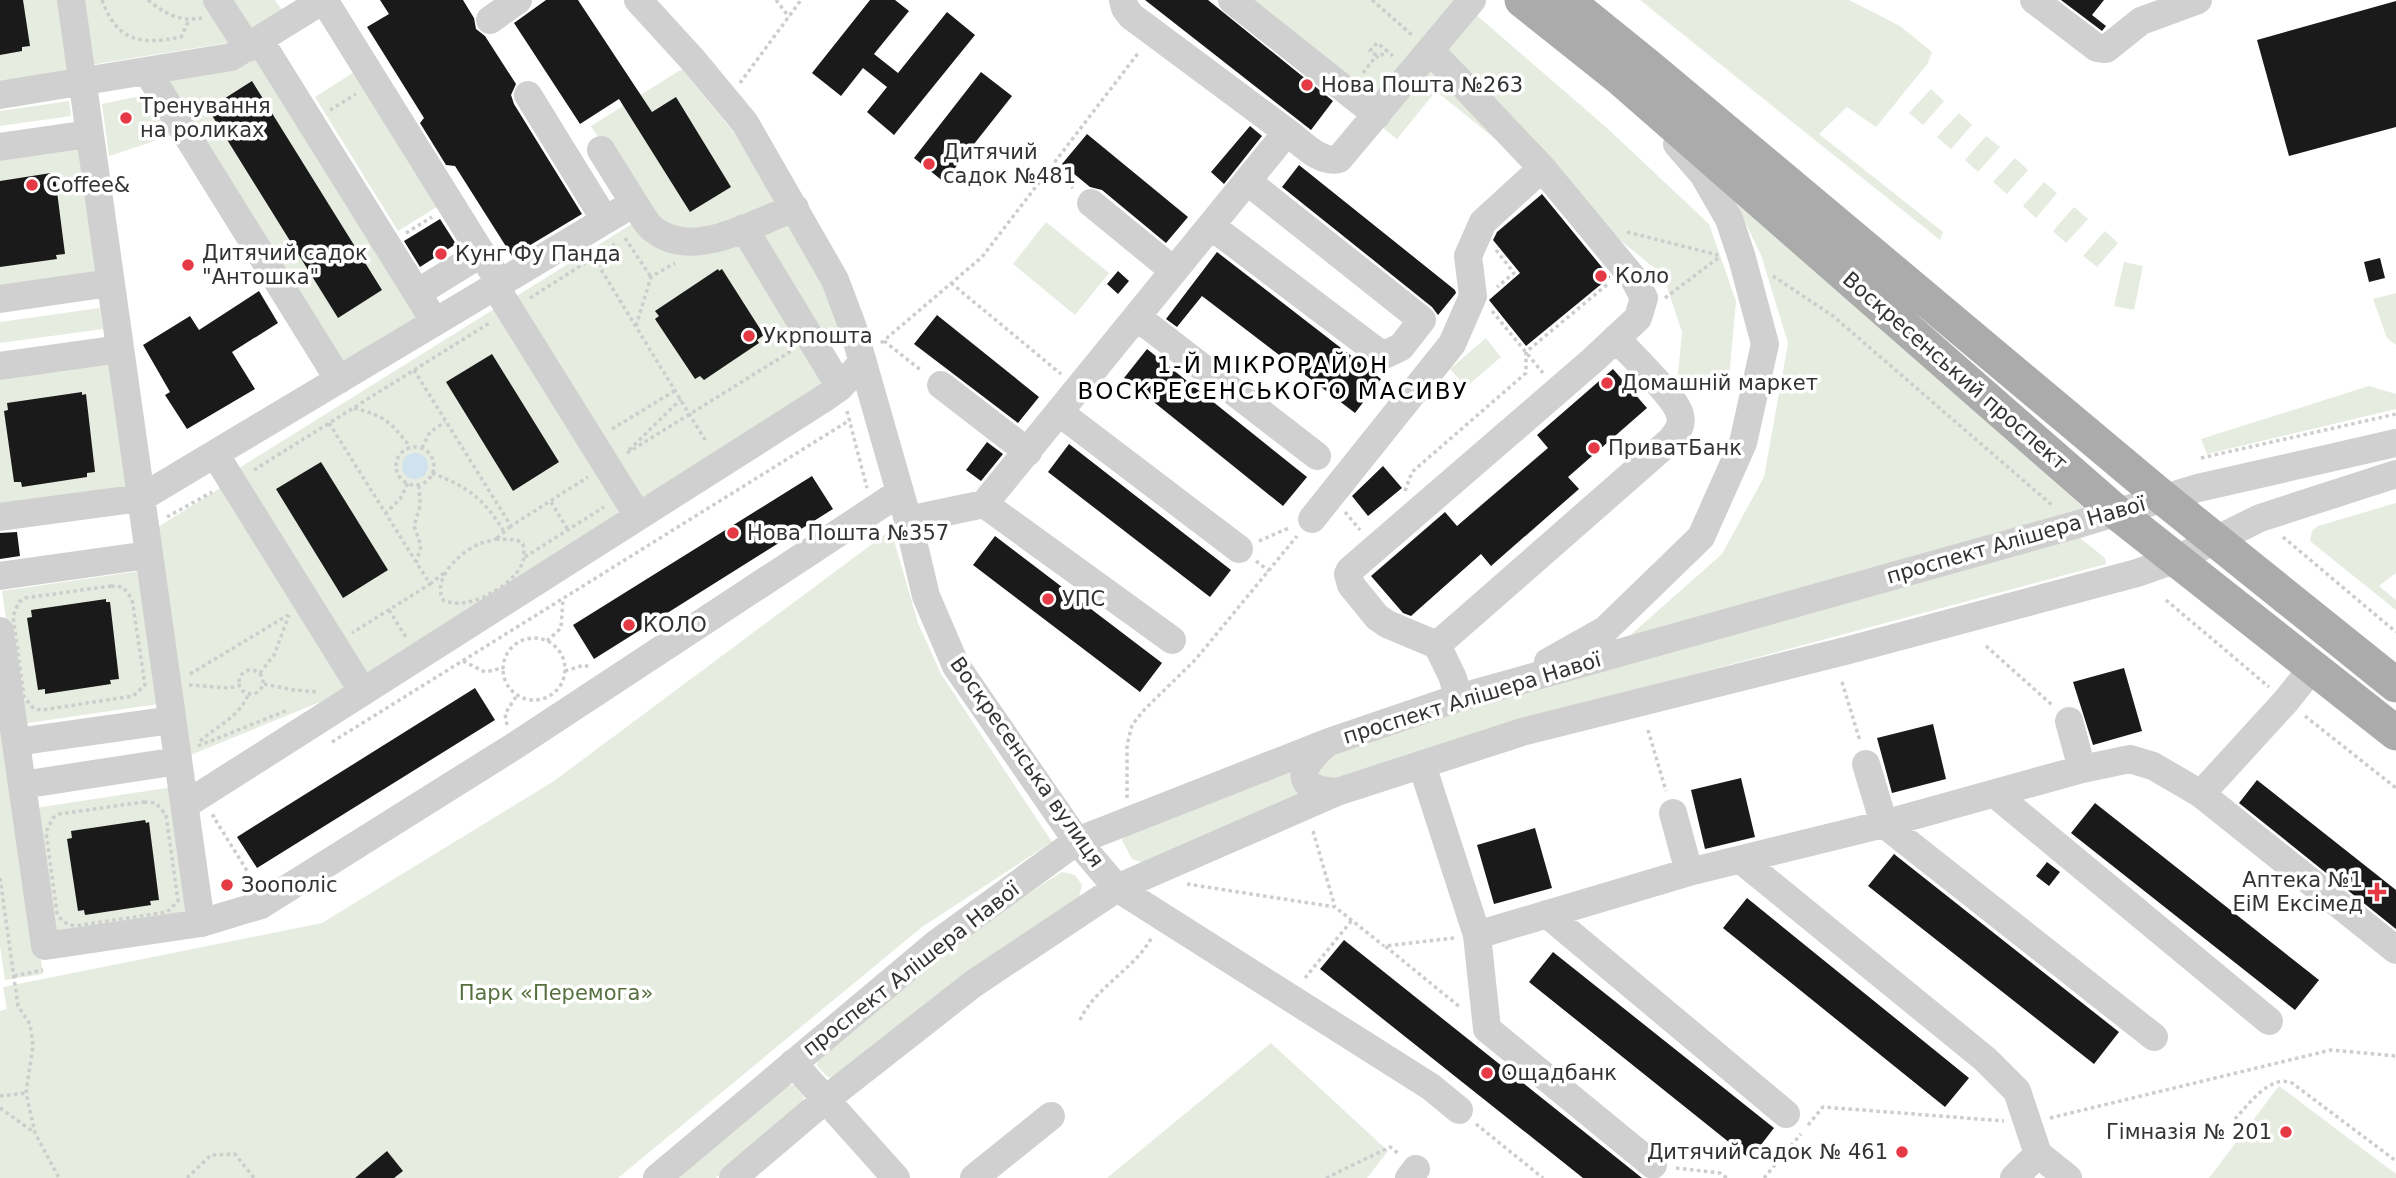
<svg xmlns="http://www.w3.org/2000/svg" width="2396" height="1178" font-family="'DejaVu Sans',sans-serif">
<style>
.green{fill:#e6ecdf}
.water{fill:#cfe2ee}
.building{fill:#1a1a1a}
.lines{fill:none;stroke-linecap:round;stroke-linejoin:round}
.path{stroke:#cdcdcd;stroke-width:3.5;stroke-dasharray:3.5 3.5;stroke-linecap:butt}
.minor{stroke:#d0d0d0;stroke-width:28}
.major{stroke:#ababab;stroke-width:35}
.poi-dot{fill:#e63946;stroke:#fff;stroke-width:2.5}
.labels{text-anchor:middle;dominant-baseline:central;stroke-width:7;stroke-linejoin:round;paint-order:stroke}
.poi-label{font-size:21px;fill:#333;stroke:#fff;text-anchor:start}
.street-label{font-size:21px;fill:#333;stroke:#fff}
.park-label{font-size:21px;fill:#56703f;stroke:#fff}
.neighbourhood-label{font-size:23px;letter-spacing:2px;fill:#000;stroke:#fff}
</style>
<rect width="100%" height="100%" fill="#fff"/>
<path class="green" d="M0,0H63L73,72L0,82Z
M81,0H204L233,42L90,65Z
M223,0H275L285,14L250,29Z
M1223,0H1459L1607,128L1709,224L1736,301L1728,390L1677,384L1682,332L1663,275L1436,91L1397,139Z
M1640,0H1849L1900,26L1932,52L1928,63L1876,127L1847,107L1819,134L1943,232L1940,240Z
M258,51L422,317L335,367L165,79Z
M682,69L735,134L778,207L700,235L654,222L591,126Z
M356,71L440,205L398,231L315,97Z
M1931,89L1944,101L1923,125L1909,113Z
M150,94L175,134L109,156L102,104Z
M69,101L71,116L0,126V111Z
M1959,113L1972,125L1951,149L1937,137Z
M1986,136L2000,147L1978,172L1965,160Z
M83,149L100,271L0,285V161Z
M2015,158L2028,170L2007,194L1993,182Z
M2044,182L2057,193L2036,218L2023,206Z
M1731,193L2084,508L1626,639L1722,554L1764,477L1788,343L1761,255Z
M2074,207L2088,219L2066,243L2053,231Z
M784,218L822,278L842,328L820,343L752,231Z
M635,222L737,236L828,383L641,503L515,297Z
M1046,222L1109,273L1075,315L1013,264Z
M2105,231L2118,243L2097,267L2083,256Z
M2124,262L2143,266L2134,310L2114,306Z
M2396,293V345L2387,338L2373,299Z
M499,306L629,514L365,678L236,470Z
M100,308L103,329L0,343V322Z
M1486,338L1501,357L1466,387L1450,369Z
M111,363L129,489L0,508V379Z
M2369,386L2396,394V409L2207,454L2201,439Z
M222,487L347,691L186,757L153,530Z
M2396,503V573L2379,586L2396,600V610L2310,541L2312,531L2318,526Z
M891,530L918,623L941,674L1052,842L922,927L618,1178H0V1011L7,1009L3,987L322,923L554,781Z
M2080,538L2105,558L2106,564L1523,720L1143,863L1132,859L1122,840L1131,830L1354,739Z
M140,571L159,704L21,724L2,591Z
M0,669L43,974L5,980L0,946Z
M173,787L192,920L54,940L35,808Z
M1062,872L1075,875L1082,885L1079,897L946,988L838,1078L828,1077L817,1066L820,1053L970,931Z
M1271,1043L1388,1151L1367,1178H1107Z
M783,1085H794L804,1097L799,1109L716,1178H669Z
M2279,1086L2396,1174V1178H2209Z"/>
<path class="water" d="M402 466a13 13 0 1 1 26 0a13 13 0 1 1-26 0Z"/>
<path class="building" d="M0,0H23L30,46L22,47V51L0,55Z
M380,0H463L474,18L476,29L485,36L516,84L511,95L514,104L582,214L512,256L455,166L446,165L420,123L424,118L367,27L389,14Z
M546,0H578L652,112L676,97L731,187L690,212L619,99L580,124L514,23Z
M870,0H895L909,11L874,54L898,73L947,12L975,35L894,135L867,112L887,87L863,68L841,96L812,73Z
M1145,0H1208L1333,101L1311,130Z
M2061,0H2104L2092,15L2106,26L2102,31Z
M2396,1V127L2289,156L2257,40Z
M981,72L1012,96L944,182L914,158Z
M252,81L382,290L338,318L208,109Z
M1250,126L1262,136L1224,184L1211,172Z
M1087,134L1188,217L1166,243L1102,190L1090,187L1062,164Z
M1299,165L1455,290L1456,293L1438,315L1432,307L1282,187Z
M51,173L52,176H55L65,254L56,255L57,259L0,267V181Z
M1542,194L1610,277L1526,346L1489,300L1520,273L1493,240L1497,232Z
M440,219L456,244L420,267L404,241Z
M1217,252L1381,379L1355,413L1202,296L1177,327L1166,319Z
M2380,258L2385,278L2369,282L2364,262Z
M718,269L719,271L722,269L764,335L757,340L759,343L704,380L700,376L695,379L655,319L659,316L655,311Z
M1118,271L1129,281L1118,294L1107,284Z
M259,291L278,323L232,352L255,389L187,429L165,395L170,392L143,345L190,316L199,330Z
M937,315L1039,397L1018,423L914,344Z
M1147,349L1307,477L1283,506L1124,378Z
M492,354L559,462L513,491L446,382Z
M1613,369L1647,408L1568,477L1579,489L1491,566L1481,554L1411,616L1403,613L1371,576L1445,512L1457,526L1548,448L1537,435Z
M82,392V395L86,394L95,472L87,473V477L22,487L21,482H14L4,411L8,410L7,403Z
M987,442L1003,454L981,481L966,470Z
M1069,444L1231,570L1210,597L1048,472Z
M321,462L388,570L343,598L276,489Z
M1383,466L1402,488L1368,516L1352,496Z
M812,476L833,509L594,659L573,625Z
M17,532L20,556L0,559V533Z
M995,536L1162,663L1140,692L973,565Z
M106,599V602H110L119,679L110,680L111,684L45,694V689L38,690L27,618L32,617L31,610Z
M2124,668L2142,731L2093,745L2073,682Z
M475,688L495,720L257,868L237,837Z
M1933,724L1946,779L1892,793L1877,738Z
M1741,778L1755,837L1705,849L1691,790Z
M2257,780L2396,890V929L2239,803Z
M2095,803L2319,980L2295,1010L2071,833Z
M145,820L146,823L149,822L159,900L150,901L151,905L85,915L84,910L78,911L67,839L72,838L71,831Z
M1535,828L1552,888L1494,904L1477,845Z
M1894,854L2119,1032L2094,1064L1868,886Z
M2047,862L2060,872L2049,886L2036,876Z
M1747,898L1969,1078L1945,1107L1723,928Z
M1344,940L1642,1178H1583L1320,969Z
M1553,952L1774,1128L1750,1159L1529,982Z
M387,1151L403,1171L394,1178H355Z"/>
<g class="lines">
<path class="path" d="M102,0C117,42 141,45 181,37L189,20
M148,0C165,14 180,22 202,18
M776,0L789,17
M1372,0L1412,35
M1376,55L1370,51L1377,43L1386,50
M1363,73L1376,56L1379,58L1386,50L1393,56
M740,83L801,0
M330,110L356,94
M1050,169L1073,188
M1627,232L1718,255
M406,233L432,217
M625,238L651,277
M1496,250L1514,273L1497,287
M594,258L707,443
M1773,276L1833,316L2053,506
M951,283L1061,374
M530,298L615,244
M1665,298L1718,258
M1492,311L1543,373
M636,326L651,277L675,263
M884,341L922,371
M881,343L982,257L1139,52
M414,370L511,526L588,477
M354,408C385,416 391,422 410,447
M847,411L867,488
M329,423L430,584L352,633
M612,429L676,390
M396 466a19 19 0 1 1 38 0a19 19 0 1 1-38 0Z
M422,448L430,432L445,422
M629,450L681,399
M627,453L793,350
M2201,458L2396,414
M254,470L491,322
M432,473C470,488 484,499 505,533
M1405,491L1412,472L1526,373V352L1609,283
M551,502L568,530
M1345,512L1360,530
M385,514L400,499L408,483
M167,517L212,492
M2283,537L2396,632
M497,538L511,526
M496,539L517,540L523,544C524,553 525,558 521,566C512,584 481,602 461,603C456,604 450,602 444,601C430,580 460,552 479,544C484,542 490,541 496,539Z
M1259,541L1291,527
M525,557L604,507
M1256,561L1269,571
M416,563L421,546L414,526L420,506L419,484
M430,584L444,573
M111,586L123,587L132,599L145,685L133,696L42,710L34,709L24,697L13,616L19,602L25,598Z
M2166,600L2269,687
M389,610L407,639
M503 669a31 31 0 1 1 62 0a31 31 0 1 1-62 0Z
M547,641L561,628L563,600
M1986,646L2052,705
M463,661L485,672L503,668
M239 682a12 12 0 1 1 24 0a12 12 0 1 1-24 0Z
M565,671L584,665L589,667
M260,673L274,655L289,615
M190,674L288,615
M1842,682L1860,741
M264,684L294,690L319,692
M189,685L228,688L239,686
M2305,716L2396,788
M507,725L505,714L517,695
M1648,730L1666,791
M200,741C218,725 238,718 248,695
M332,742L850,420
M198,746L288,710
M1127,798V745L1132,725L1145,709L1196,659L1297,536
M144,802L156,803L166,815L178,901L167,912L75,926C66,924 61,921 57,913L46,832L53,818L59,814Z
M215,815L213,816L254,882
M1313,831L1335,907
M0,878L18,1006L30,1024L33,1045L26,1093L35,1133L59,1178
M1187,884L1335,907L1384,946
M1454,938L1385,946L1461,1008
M14,976L43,970
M1305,978L1352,920
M1080,1020C1096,986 1134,970 1152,937
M0,1096L26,1093
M0,1108L35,1133
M2050,1118L2331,1050L2396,1056
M2235,1119C2249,1104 2270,1074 2292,1083L2396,1161
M1476,1124L1543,1178
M1808,1125L1823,1107L2004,1121
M1676,1168L1720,1173L1727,1178
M187,1178L211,1155L235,1154L254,1178
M1326,1178L1390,1147L1399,1154
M1764,1178L1801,1134"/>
<path class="minor" d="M217,0L248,48
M324,0L500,283
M638,0L692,59L745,123L835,280L853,328L908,520L926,596L956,666L1077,841L1117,888L1431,1087L1459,1110
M1123,0L1125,8L1131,16L1287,132
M1232,0L1377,115
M2034,0L2097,48L2106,49L2141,21L2198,0
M490,20L518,0
M260,41L435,322
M1430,50L1542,168L1634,279L1644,298L1638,318L1593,360L1350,570L1348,574L1351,585L1377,617L1387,624L1437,645L1453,678L1458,698
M147,71L339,380
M0,95L231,57L323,0
M528,95L605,220
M0,147L89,134
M601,150L634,203
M1091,203L1174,271
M1211,226L1375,350L1384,355L1401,347L1422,320L1247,181
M744,228L840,387
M495,286L638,516
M417,293L482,253
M0,299L110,283
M1137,317L1317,456
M0,366L120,349
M941,385L1028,452
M1060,413L1239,549
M215,454L363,692
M984,504L1172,640
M0,517L141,498L634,203C640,211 645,223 653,229C693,262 754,222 795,208
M1312,519L1452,344L1473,296L1468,256L1483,222L1542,168
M908,520L984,504L1287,132C1302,143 1320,164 1339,159L1472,0
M0,576L148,555
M0,631L45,946L201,923L71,0
M1437,645L1671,440C1677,432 1683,425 1680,415C1676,397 1630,354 1616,338
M1548,662L1605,630L1701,537L1743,443L1765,344L1742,258L1729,219L1703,174L1677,144
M2069,721L2082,769
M16,742L172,720
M1326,744C1298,767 1293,790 1337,792
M1866,764L1884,824L2154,1037
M1422,765L1477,935L1487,1029L1653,1165
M22,785L178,761
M1995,794L2269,1021
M2201,794L2286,701L2313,667
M185,805L823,399L840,387L863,362
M1673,813L1689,872
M1741,860L1985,1059L2017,1091L2038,1154L2014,1178
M1547,914L1786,1114
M201,923L261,905L516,745L899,493
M1477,935L1689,872L1884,824L2082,769L2130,759L2153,766L2201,794L2396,950
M793,1063L896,1178
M2038,1154L2068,1178
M657,1178L937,943L1077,841L1329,742L1458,698L2075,525L2198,488L2396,443
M733,1178L825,1100L973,984L1117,888L1337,792L1522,732L1849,650L2137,573L2177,559L2260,518L2396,474
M974,1178L1051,1116
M1409,1178L1416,1169"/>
<path class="major" d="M1522,0L1620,78L2116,512L2396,733
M1566,0L1649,67L2162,497L2396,685"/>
</g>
<g class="poi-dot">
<circle cx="1307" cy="85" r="7"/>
<circle cx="126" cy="118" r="7"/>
<circle cx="929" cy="164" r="7"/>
<circle cx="32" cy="185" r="7"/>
<circle cx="441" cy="254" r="7"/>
<circle cx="188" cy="265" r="7"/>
<circle cx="1601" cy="276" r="7"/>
<circle cx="749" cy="336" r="7"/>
<circle cx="1607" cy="383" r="7"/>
<circle cx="1594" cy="448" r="7"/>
<circle cx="733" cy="533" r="7"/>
<circle cx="1048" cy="599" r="7"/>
<circle cx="629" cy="625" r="7"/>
<circle cx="227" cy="885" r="7"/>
<path d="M2373.5 881.5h7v7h7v7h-7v7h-7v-7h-7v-7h7z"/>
<circle cx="1487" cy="1073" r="7"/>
<circle cx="2286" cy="1132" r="7"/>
<circle cx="1902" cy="1152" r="7"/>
</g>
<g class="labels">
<g class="poi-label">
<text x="1321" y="85">Нова Пошта №263</text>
<text x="140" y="106">Тренування<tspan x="140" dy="24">на роликах</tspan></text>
<text x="943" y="152">Дитячий<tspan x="943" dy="24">садок №481</tspan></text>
<text x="46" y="185">Coffee&amp;</text>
<text x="202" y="253">Дитячий садок<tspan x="202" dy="24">"Антошка"</tspan></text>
<text x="455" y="254">Кунг Фу Панда</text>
<text x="1615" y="276">Коло</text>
<text x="763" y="336">Укрпошта</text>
<text x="1621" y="383">Домашній маркет</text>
<text x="1608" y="448">ПриватБанк</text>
<text x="747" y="533">Нова Пошта №357</text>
<text x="1062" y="599">УПС</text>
<text x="643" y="625">КОЛО</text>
<text x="2363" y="880" text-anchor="end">Аптека №1<tspan x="2363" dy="24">EiM Ексімед</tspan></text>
<text x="241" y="885">Зоополіс</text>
<text x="1501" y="1073">Ощадбанк</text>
<text x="2272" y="1132" text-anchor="end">Гімназія № 201</text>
<text x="1888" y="1152" text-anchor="end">Дитячий садок № 461</text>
</g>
<g class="street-label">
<text transform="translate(1955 371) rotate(41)">Воскресенський проспект</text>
<text transform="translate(2016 540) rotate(-16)">проспект Алішера Навої</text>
<text transform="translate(1472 698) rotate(-17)">проспект Алішера Навої</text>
<text transform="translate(1027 762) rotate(55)">Воскресенська вулиця</text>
<text transform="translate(911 969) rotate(-38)">проспект Алішера Навої</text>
</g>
<g class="park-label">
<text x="556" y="993">Парк «Перемога»</text>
</g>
<g class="neighbourhood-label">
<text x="1273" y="365">1-Й МІКРОРАЙОН<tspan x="1273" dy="26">ВОСКРЕСЕНСЬКОГО МАСИВУ</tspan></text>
</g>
</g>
</svg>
